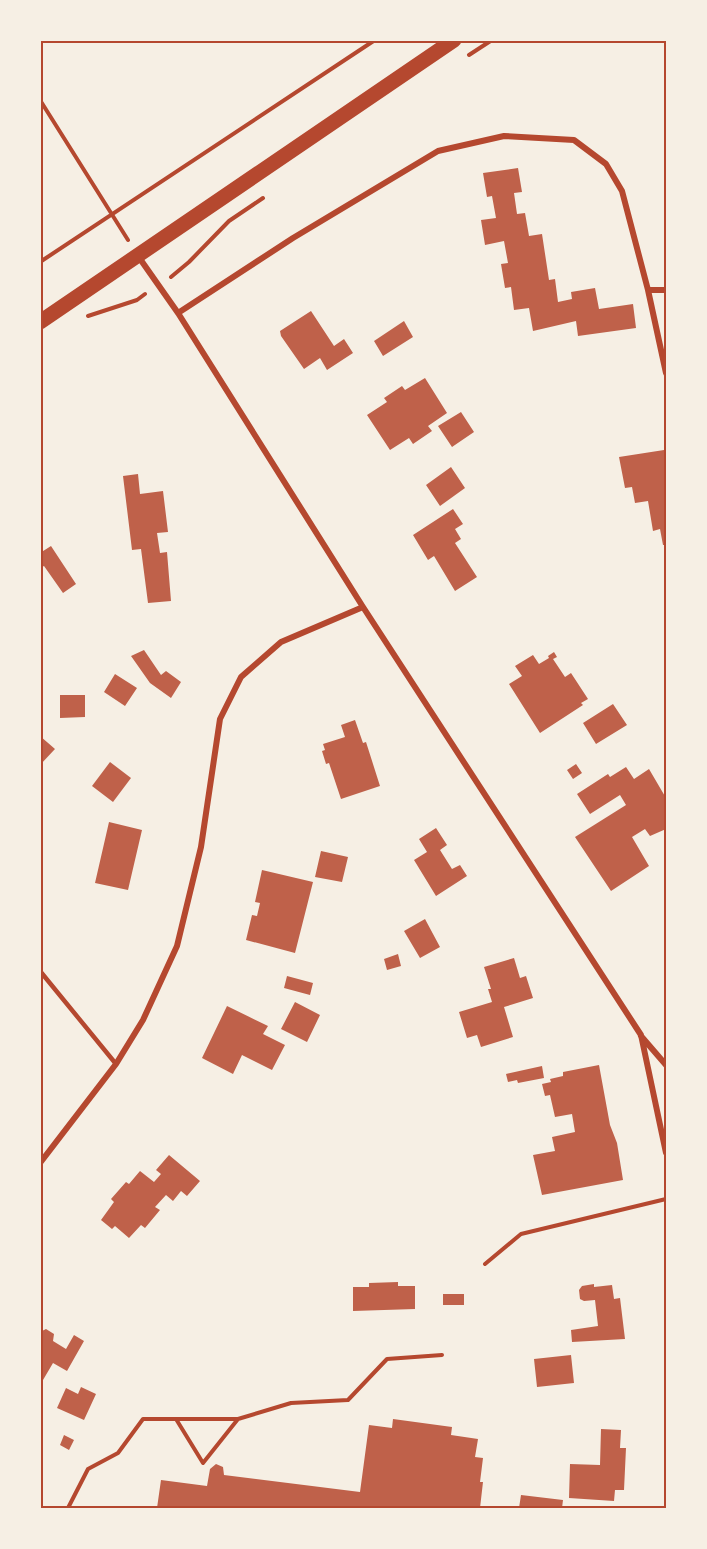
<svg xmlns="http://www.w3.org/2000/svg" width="707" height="1549" font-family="'Asap Condensed',sans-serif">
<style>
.building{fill:#bf614a}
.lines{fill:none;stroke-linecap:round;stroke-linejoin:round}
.path{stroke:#b5482f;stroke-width:4}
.service{stroke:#b5482f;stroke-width:4.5}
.minor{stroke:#b5482f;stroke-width:6}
.primary{stroke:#b5482f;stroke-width:15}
.neatline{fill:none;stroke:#b5482f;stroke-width:2}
</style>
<rect width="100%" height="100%" fill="#f6efe4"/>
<path class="building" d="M518,168L522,192L514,193L517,214L525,213L529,236L542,234L549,280L555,279L558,302L572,299L571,292L595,288L599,309L633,304L636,328L578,336L576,321L533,331L529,308L514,310L511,287L505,288L501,264L508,263L504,241L485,245L481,220L496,218L492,196L487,197L483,173Z
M311,311L334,346L344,339L353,353L327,370L320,358L304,369L281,336L280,331Z
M404,321L413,337L383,356L374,341Z
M425,378L447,413L428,426L432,431L413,444L409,438L390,450L367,415L387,402L384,398L402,386L405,390Z
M461,412L474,432L452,447L438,426Z
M664,450L666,467V545H663L660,529L653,531L648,501L635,503L632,487L625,488L619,457Z
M451,467L465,488L440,506L426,485Z
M138,474L140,494L163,491L168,532L157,533L160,553L167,552L171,601L148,603L141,549L132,550L123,476Z
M453,509L463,524L455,529L461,539L455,543L477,577L455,591L434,556L428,560L413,535Z
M51,546L76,584L63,593L44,566L40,568V553Z
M144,650L161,675L166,671L181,682L171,698L150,683L131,656Z
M554,652L557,657L553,659L565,677L571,673L588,699L581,703L583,705L540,733L509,684L522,676L515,666L533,655L539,664L549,658L548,656Z
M115,674L137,688L125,706L104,692Z
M60,695H85V717L60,718Z
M613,704L627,725L596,744L583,723Z
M355,720L363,743L366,742L380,786L341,799L329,763L326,764L322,751L325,750L323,744L345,737L341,725Z
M40,736L55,749L40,765Z
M110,762L131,778L113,802L92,786Z
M576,764L582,773L573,779L567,770Z
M626,767L634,779L649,769L666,798V829L650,836L645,829L632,837L649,866L611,891L575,837L626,805L620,795L590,814L577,794L608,774L610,777Z
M109,822L142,830L128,890L95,883Z
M436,828L447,845L440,850L452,869L460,865L467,876L436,896L414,860L427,852L419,839Z
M321,851L348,857L342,882L315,877Z
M262,870L313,882L295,953L246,940L252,915L257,916L260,903L255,902Z
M425,919L440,947L420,958L404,931Z
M398,954L401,966L387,970L384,959Z
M514,958L520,978L526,976L533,998L504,1007L513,1037L481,1047L477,1035L467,1038L459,1012L492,1002L488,989H491L484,967Z
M287,976L313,983L310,995L284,988Z
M295,1002L320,1015L307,1042L281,1029Z
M227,1006L268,1026L263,1034L285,1045L272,1070L242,1055L233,1074L202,1058Z
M599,1065L610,1125L617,1143L623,1180L542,1195L533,1155L555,1151L552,1137L575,1132L572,1114L555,1117L550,1095L545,1096L542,1084L551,1082L550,1079L563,1076V1072Z
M542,1066L544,1078L518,1083L517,1080L508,1082L506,1074Z
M169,1155L200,1181L187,1196L181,1191L173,1201L166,1195L155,1207L160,1210L145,1228L141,1225L129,1238L115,1226L112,1229L101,1220L114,1202L111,1199L126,1182L129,1184L140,1171L154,1182L161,1174L156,1170Z
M398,1282V1286H415V1309L353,1311V1287H369V1283Z
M594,1284V1287L612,1285L614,1299L620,1298L625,1339L572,1342L571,1330L598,1326L595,1300L584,1301L580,1299L579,1290L582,1286Z
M443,1294H464V1305H443Z
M46,1329L54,1334L53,1341L66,1349L74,1335L84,1341L67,1371L53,1363L43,1380L40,1379V1332Z
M571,1355L574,1383L537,1387L534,1359Z
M81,1387L96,1394L84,1420L57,1408L66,1388L78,1394Z
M393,1419L452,1427L451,1435L478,1439L475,1457L483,1458L480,1482H483L480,1508H157L161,1480L207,1486L210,1469L216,1464L223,1467L224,1475L360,1492L369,1425L392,1428Z
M601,1429L621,1430L620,1448H626L624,1490H615L614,1501L569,1498L570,1464L600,1465Z
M64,1435L74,1440L69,1450L60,1445Z
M521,1495L563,1500L562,1508H519Z"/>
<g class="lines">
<path class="path" d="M469,55L492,40
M40,100L128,240
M40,262L375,40
M171,277L189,262L229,221L263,198
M88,316L137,300L145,294
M485,1264L521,1234L666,1199
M238,1419L203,1463L176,1419H238L291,1403L348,1400L387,1359L442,1355
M68,1508L88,1469L118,1453L143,1419H176"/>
<path class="service" d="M40,971L116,1064"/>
<path class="minor" d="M138,256L178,313L363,607L641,1035L666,1153
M666,290H648L666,373
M178,313L293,238L438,151L504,136L574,140L606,164L622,191L648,290
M641,1036L666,1065
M40,1163L116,1064L143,1020L177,946L201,847L220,719L241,677L281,642L363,607"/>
<path class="primary" d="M40,322L454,40"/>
</g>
<rect width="707" height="1549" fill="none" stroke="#f6efe4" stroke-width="84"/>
<rect x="42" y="42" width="623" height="1465" class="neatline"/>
</svg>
